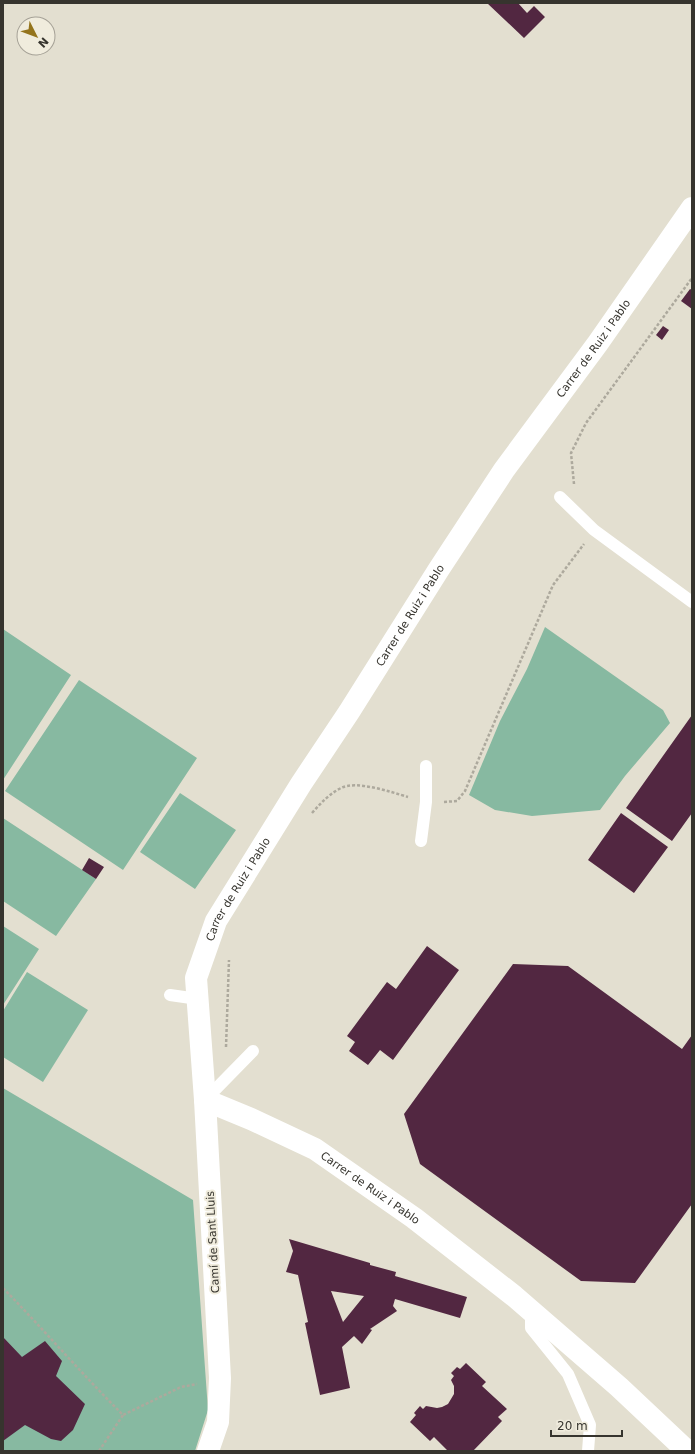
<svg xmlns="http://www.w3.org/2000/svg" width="695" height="1454" font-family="'DejaVu Sans',sans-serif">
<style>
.green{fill:#87b9a1}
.building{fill:#522741;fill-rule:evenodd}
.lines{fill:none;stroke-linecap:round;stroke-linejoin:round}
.path{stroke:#ada99d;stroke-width:2.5;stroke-dasharray:3 2;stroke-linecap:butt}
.lane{stroke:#fff;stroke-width:12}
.street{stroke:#fff;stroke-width:22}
.secondary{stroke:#fff;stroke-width:22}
.labels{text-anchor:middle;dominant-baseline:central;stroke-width:4;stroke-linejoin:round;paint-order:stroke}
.street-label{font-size:11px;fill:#36342e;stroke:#f0ecdd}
</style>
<rect width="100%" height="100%" fill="#e3dfd0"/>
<path class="green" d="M545,627L663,710L670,723L625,776L600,810L532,816L495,810L469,795L500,721L527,669Z
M3,629L71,675L3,780Z
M79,680L197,758L123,870L5,791Z
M180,793L236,830L195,889L140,852Z
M3,818L96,879L56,936L3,901Z
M3,926L39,949L3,1005Z
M27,972L88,1010L43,1082L3,1057V1011Z
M3,1088L193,1200L208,1410L195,1451H3Z"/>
<path class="building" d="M487,3H518L527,13L534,6L545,17L524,38Z
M690,289L692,290V309L681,301Z
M663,326L669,330L662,340L656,335Z
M692,715V813L672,841L626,808Z
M621,813L668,847L634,893L588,860Z
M89,858L104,867L96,879L82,870Z
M427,946L459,970L393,1060L380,1050L368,1065L349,1051L355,1042L347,1036L387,982L396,989Z
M513,964L568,966L682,1049L692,1035V1204L635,1283L581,1281L420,1164L404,1114Z
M289,1239L370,1263V1265L396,1272L395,1276L467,1297L460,1318L395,1299L393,1306L397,1311L370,1329L372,1330L362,1344L354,1336L342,1347L350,1388L320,1395L305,1323L308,1322L298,1275L286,1272L293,1251ZM331,1291L364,1296L343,1322Z
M3,1337L22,1357L45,1341L62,1361L56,1376L85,1404L73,1430L61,1441L51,1439L25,1425L3,1441Z
M466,1363L486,1382L482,1386L507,1409L498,1417L502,1421L473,1451H448L434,1437L430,1441L410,1422L416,1415L414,1413L420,1406L423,1409L426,1406L437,1408L442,1407L448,1404L454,1394V1386L451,1380L454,1376L451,1373L457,1367L460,1369Z"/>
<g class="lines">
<path class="path" d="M574,484L571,453L586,423L692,278
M444,802L457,801L465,791L553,585L584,544
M312,813C321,803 329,794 341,788C356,780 391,792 408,797
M226,1047L229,960
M3,1288C44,1330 82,1374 123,1415L181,1387L197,1384
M99,1451L123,1415"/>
<path class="lane" d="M560,497L594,530L692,602
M421,841L426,802V766
M170,995L198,999
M205,1100L253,1051
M531,1312V1328L568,1374L590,1425L588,1451"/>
<path class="street" id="s1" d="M205,1100L251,1119L315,1149L414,1218L514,1296L619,1387L687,1451"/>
<path class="secondary" id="s2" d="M208,1451L218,1422L220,1378L205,1100L196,978L216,921L301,784L349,712L439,569L504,470L598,343L692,208"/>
</g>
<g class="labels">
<g class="street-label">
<text stroke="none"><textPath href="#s2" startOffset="1222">Carrer de Ruiz i Pablo</textPath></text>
<text stroke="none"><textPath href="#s2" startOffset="898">Carrer de Ruiz i Pablo</textPath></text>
<text stroke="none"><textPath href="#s2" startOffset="574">Carrer de Ruiz i Pablo</textPath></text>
<text stroke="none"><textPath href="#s1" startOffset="188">Carrer de Ruiz i Pablo</textPath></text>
<text transform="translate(213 1242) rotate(-93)">Camí de Sant Lluis</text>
</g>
</g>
<rect width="695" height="1454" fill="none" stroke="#36342e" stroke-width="8"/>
<g transform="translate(36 36) rotate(132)"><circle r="19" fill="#f0ecdd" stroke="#a6a297"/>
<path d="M0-3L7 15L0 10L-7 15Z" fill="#94741c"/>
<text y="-6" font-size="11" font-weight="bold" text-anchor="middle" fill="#36342e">N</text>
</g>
<path d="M551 1430v6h71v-6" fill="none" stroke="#36342e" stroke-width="2"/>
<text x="557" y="1430" font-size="12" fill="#36342e" stroke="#f0ecdd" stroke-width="3" paint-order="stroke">20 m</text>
</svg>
